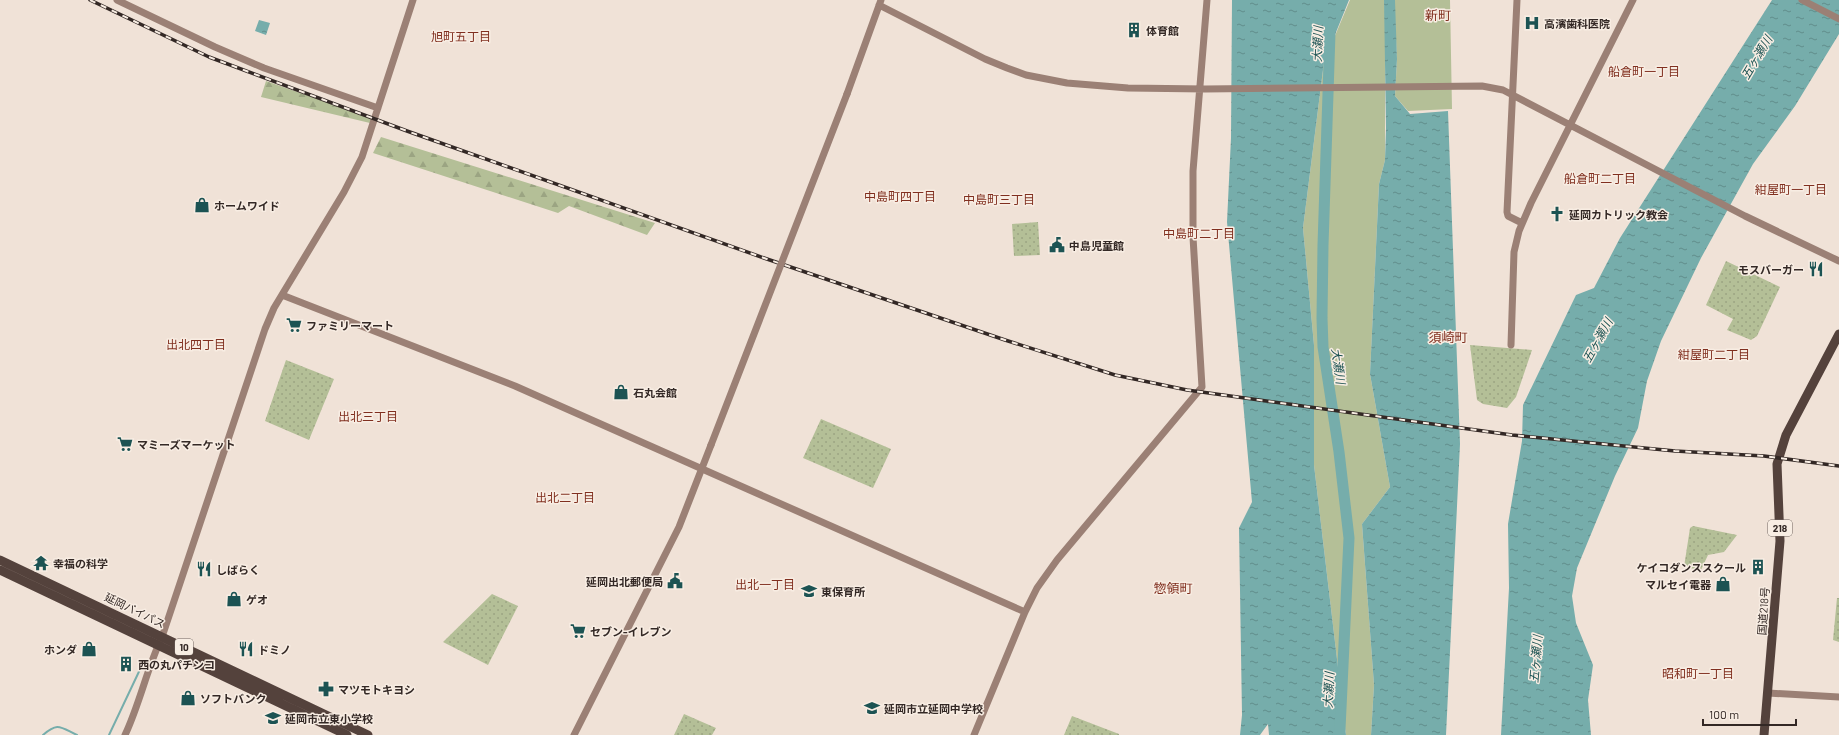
<svg xmlns="http://www.w3.org/2000/svg" width="1839" height="735" font-family="Barlow,'Noto Sans JP',sans-serif">
<style>
.green{fill:#b4bf97}
.forest{fill:url(#forest-firs)}
.park{fill:url(#park-dots)}
.water{fill:url(#water-ripples)}
.lines{fill:none;stroke-linecap:round;stroke-linejoin:round}
.stream{stroke:#76adab;stroke-width:2}
.river{stroke:#76adab;stroke-width:11}
.secondary{stroke:#9b8075;stroke-width:7}
.highway{stroke:#54423c;stroke-width:9}
.rail-casing{stroke:#332825;stroke-width:3.5}
.rail{stroke:#f8ede3;stroke-width:2;stroke-dasharray:6;stroke-linecap:butt}
.secondary-bridge{stroke:#9b8075;stroke-width:7}
.labels{text-anchor:middle;dominant-baseline:central;stroke-width:3;stroke-linejoin:round;paint-order:stroke}
.shield{fill:#f8ede3;stroke:#6e635e;stroke-width:1}
.shield-label{font-size:10px;font-weight:bold;fill:#332825}
.poi-label{font-size:11px;font-weight:bold;fill:#332825;stroke:#f8ede3;text-anchor:start}
.street-label{font-size:11px;fill:#332825;stroke:#f8ede3}
.neighbourhood-label{font-size:12px;fill:#802f1f;stroke:#f8ede3}
.water-label{font-size:12px;font-style:italic;fill:#1c5353;stroke:#f8ede3}
.quarter-label{font-size:13px;fill:#802f1f;stroke:#f8ede3}
</style>
<defs>
<pattern id="forest-firs" width="22" height="20" patternUnits="userSpaceOnUse"><rect width="22" height="20" fill="#b4bf97"/><path d="M5 1l3.5 6h-7zM16 11l3.5 6h-7z" fill="#9ba482"/></pattern>
<pattern id="park-dots" width="8" height="8" patternUnits="userSpaceOnUse"><rect width="8" height="8" fill="#b4bf97"/><path d="M2 2h.1M6 6h.1" fill="none" stroke="#9ba482" stroke-width="1.8" stroke-linecap="round"/></pattern>
<pattern id="water-ripples" width="26" height="14" patternUnits="userSpaceOnUse"><rect width="26" height="14" fill="#76adab"/><path d="M2 4q2-2 4 0t4 0M15 11q2-2 4 0t4 0" fill="none" stroke="#618d8b"/></pattern>
</defs>
<rect width="100%" height="100%" fill="#f0e2d7"/>
<path class="green" d="M1350,0H1384L1385,12V160L1379,184L1370,374L1390,487L1362,524L1374,685L1371,735H1346L1314,465V345L1303,228L1324,62Z
M1394,0H1450L1452,109L1408,111L1395,96L1397,59Z"/>
<path class="forest" d="M266,81L372,118L370,123L261,97Z
M381,137L655,223L647,235L569,206L558,213L373,153Z"/>
<path class="park" d="M1038,222L1040,255L1014,256L1012,224Z
M1726,261L1780,287L1757,336L1751,340L1727,330L1733,319L1706,305Z
M1470,345L1532,350L1516,397L1507,408L1483,404L1477,400Z
M286,360L334,379L309,440L265,421Z
M821,419L891,449L873,488L803,458Z
M1693,526L1737,535L1724,552L1708,555L1701,570L1684,567L1690,528Z
M492,594L518,606L488,665L443,642Z
M1837,598H1839V642L1833,640Z
M684,714L716,728L712,735H674Z
M1072,716L1119,734V735H1064Z"/>
<path class="water" d="M1232,0H1349L1324,62L1303,228L1314,345V465L1346,735H1269L1268,724L1260,735H1240L1242,715L1239,528L1252,502L1227,222L1231,138Z
M1384,0H1395L1397,59L1395,96L1410,114L1448,111L1460,444L1446,735H1371L1374,685L1362,524L1390,487L1370,374L1379,184L1385,160L1386,128Z
M1772,0H1839V34L1795,106L1753,164L1701,258L1661,341L1647,381L1638,428L1615,476L1577,568L1572,596L1576,623L1593,665L1588,700L1591,735H1501L1509,588L1508,524L1522,441L1523,405L1576,295L1594,288L1620,238Z
M259,20L270,23L266,35L255,31Z"/>
<g class="lines">
<path class="stream" d="M43,735C58,722 60,727 77,735
M109,735L144,661"/>
<path class="river" d="M1330,33L1323,245L1322,318L1323,347L1339,452L1349,538L1340,729L1338,735"/>
<path class="secondary" d="M117,0L215,47L264,68L378,108
M1517,0L1507,212L1508,216L1522,223
M1802,0L1839,19
M879,5L985,59L1007,68L1026,75L1067,83L1128,88L1205,89L1482,86L1503,90L1745,216L1839,261
M847,94L881,0
M282,295L515,386L1025,612
M1511,345L1514,252L1519,231L1531,203L1633,0
M1768,693L1839,697
M125,735C140,703 147,668 162,637L265,329L274,308L344,192L362,157L413,0
M574,735L679,527L711,445
M974,735L1025,612L1037,588L1057,560L1202,387L1193,237V171L1207,0"/>
<path class="highway" d="M0,560L368,735
M0,570L347,735
M1764,735L1780,541L1777,464L1786,435L1839,334"/>
<defs>
<path id="rail" d="M90,0L209,57L407,131L764,258L1005,340L1115,375L1187,390L1512,435L1675,451L1764,456L1839,466"/>
</defs>
<use href="#rail" class="rail-casing"/>
<use href="#rail" class="rail"/>
<path class="secondary-bridge" d="M711,445L847,94"/>
</g>
<defs>
<symbol id="hospital-bare" viewBox="-9 -9 18 18"><path d="M-5-5h3v3.5h4V-5h3V5h-3V1.5h-4V5h-3Z" fill="#1c5353" stroke="#f8ede3" stroke-width="2.5" paint-order="stroke"/></symbol>
<symbol id="building-bare" viewBox="-9 -9 18 18"><path d="M-4-6H4V6H1V3H-1V6H-4ZM-2.5-4.3h1.7v1.8h-1.7ZM.8-4.3h1.7v1.8H.8ZM-2.5-1h1.7V.8h-1.7ZM.8-1h1.7V.8H.8Z" fill="#1c5353" stroke="#f8ede3" stroke-width="2.5" paint-order="stroke"/></symbol>
<symbol id="shop-bare" viewBox="-9 -9 18 18"><path d="M-5-2.5h2.3a2.7 3.5 0 0 1 5.4 0H5L5.5 6h-11ZM-1.5-2.5h3a1.5 2.3 0 0 0-3 0Z" fill="#1c5353" stroke="#f8ede3" stroke-width="2.5" paint-order="stroke"/></symbol>
<symbol id="church-bare" viewBox="-9 -9 18 18"><path d="M-1.2-6h2.4v3.5h3.3v2.4h-3.3V6h-2.4V-.1h-3.3v-2.4h3.3Z" fill="#1c5353" stroke="#f8ede3" stroke-width="2.5" paint-order="stroke"/></symbol>
<symbol id="civic-bare" viewBox="-9 -9 18 18"><path d="M-.6-6.5H3V-4.5H.6V-3L4-1V1h2V6H-6V1h2V-1L-.6-3ZM-1.2 2.5V6h2.4V2.5Z" fill="#1c5353" stroke="#f8ede3" stroke-width="2.5" paint-order="stroke"/></symbol>
<symbol id="restaurant-bare" viewBox="-9 -9 18 18"><path d="M-5-6h1v4h1v-4h1v4h1v-4h1v5L-1.5 .5V6h-2V.5L-5-1ZM5-6V6H3V1.5H1.5Q1.5-4 5-6Z" fill="#1c5353" stroke="#f8ede3" stroke-width="2.5" paint-order="stroke"/></symbol>
<symbol id="supermarket-bare" viewBox="-9 -9 18 18"><path d="M-6-5.5h2.5l.6 2H6L4.5 2H-2.5L-4.4-4H-6ZM-1.5 3.2a1.3 1.3 0 1 0 .1 0ZM3 3.2a1.3 1.3 0 1 0 .1 0Z" fill="#1c5353" stroke="#f8ede3" stroke-width="2.5" paint-order="stroke"/></symbol>
<symbol id="temple-bare" viewBox="-9 -9 18 18"><path d="M0-6L5-2H3V0L6.5 2.5H4V6H1.5V3h-3V6H-4V2.5H-6.5L-3 0V-2H-5Z" fill="#1c5353" stroke="#f8ede3" stroke-width="2.5" paint-order="stroke"/></symbol>
<symbol id="school-bare" viewBox="-9 -9 18 18"><path d="M0-5L7-2L0 1L-7-2ZM-4 1L0 2.5L4 1V4Q0 6-4 4Z" fill="#1c5353" stroke="#f8ede3" stroke-width="2.5" paint-order="stroke"/></symbol>
<symbol id="pharmacy-bare" viewBox="-9 -9 18 18"><path d="M-2-6h4v4h4v4h-4v4h-4v-4h-4v-4h4Z" fill="#1c5353" stroke="#f8ede3" stroke-width="2.5" paint-order="stroke"/></symbol>
</defs>
<g fill-rule="evenodd">
<use href="#hospital-bare" x="1521" y="12" width="22" height="22"/>
<use href="#building-bare" x="1123" y="19" width="22" height="22"/>
<use href="#shop-bare" x="191" y="194" width="22" height="22"/>
<use href="#church-bare" x="1546" y="203" width="22" height="22"/>
<use href="#civic-bare" x="1046" y="234" width="22" height="22"/>
<use href="#restaurant-bare" x="1805" y="258" width="22" height="22"/>
<use href="#supermarket-bare" x="283" y="314" width="22" height="22"/>
<use href="#shop-bare" x="610" y="381" width="22" height="22"/>
<use href="#supermarket-bare" x="114" y="433" width="22" height="22"/>
<use href="#temple-bare" x="30" y="552" width="22" height="22"/>
<use href="#building-bare" x="1747" y="556" width="22" height="22"/>
<use href="#restaurant-bare" x="193" y="558" width="22" height="22"/>
<use href="#civic-bare" x="664" y="570" width="22" height="22"/>
<use href="#shop-bare" x="1712" y="573" width="22" height="22"/>
<use href="#school-bare" x="798" y="580" width="22" height="22"/>
<use href="#shop-bare" x="223" y="588" width="22" height="22"/>
<use href="#supermarket-bare" x="567" y="620" width="22" height="22"/>
<use href="#shop-bare" x="78" y="638" width="22" height="22"/>
<use href="#restaurant-bare" x="235" y="638" width="22" height="22"/>
<use href="#building-bare" x="115" y="653" width="22" height="22"/>
<use href="#pharmacy-bare" x="315" y="678" width="22" height="22"/>
<use href="#shop-bare" x="177" y="687" width="22" height="22"/>
<use href="#school-bare" x="861" y="697" width="22" height="22"/>
<use href="#school-bare" x="262" y="707" width="22" height="22"/>
</g>
<g class="labels">
<g class="shield">
<rect x="1768" y="520" width="24" height="16" rx="3"/>
<rect x="175" y="639" width="18" height="16" rx="3"/>
</g>
<g class="shield-label">
<text x="1780" y="528">218</text>
<text x="184" y="647">10</text>
</g>
<g class="poi-label">
<text x="1544" y="23">高濱歯科医院</text>
<text x="1146" y="30">体育館</text>
<text x="214" y="205">ホームワイド</text>
<text x="1569" y="214">延岡カトリック教会</text>
<text x="1069" y="245">中島児童館</text>
<text x="1804" y="269" text-anchor="end">モスバーガー</text>
<text x="306" y="325">ファミリーマート</text>
<text x="633" y="392">石丸会館</text>
<text x="137" y="444">マミーズマーケット</text>
<text x="53" y="563">幸福の科学</text>
<text x="1746" y="567" text-anchor="end">ケイコダンススクール</text>
<text x="216" y="569">しばらく</text>
<text x="663" y="581" text-anchor="end">延岡出北郵便局</text>
<text x="1711" y="584" text-anchor="end">マルセイ電器</text>
<text x="821" y="591">東保育所</text>
<text x="246" y="599">ゲオ</text>
<text x="590" y="631">セブン-イレブン</text>
<text x="77" y="649" text-anchor="end">ホンダ</text>
<text x="258" y="649">ドミノ</text>
<text x="138" y="664">西の丸パチンコ</text>
<text x="338" y="689">マツモトキヨシ</text>
<text x="200" y="698">ソフトバンク</text>
<text x="884" y="708">延岡市立延岡中学校</text>
<text x="285" y="718">延岡市立東小学校</text>
</g>
<g class="street-label">
<text transform="translate(135 610) rotate(26)">延岡バイパス</text>
<text transform="translate(1763 611) rotate(-86)">国道218号</text>
</g>
<g class="neighbourhood-label">
<text x="461" y="36">旭町五丁目</text>
<text x="1644" y="71">船倉町一丁目</text>
<text x="1600" y="178">船倉町二丁目</text>
<text x="1791" y="189">紺屋町一丁目</text>
<text x="900" y="196">中島町四丁目</text>
<text x="999" y="199">中島町三丁目</text>
<text x="1199" y="233">中島町二丁目</text>
<text x="196" y="344">出北四丁目</text>
<text x="1714" y="354">紺屋町二丁目</text>
<text x="368" y="416">出北三丁目</text>
<text x="565" y="497">出北二丁目</text>
<text x="765" y="584">出北一丁目</text>
<text x="1698" y="673">昭和町一丁目</text>
</g>
<g class="water-label">
<text transform="translate(1317 44) rotate(-88)">大瀬川</text>
<text transform="translate(1756 57) rotate(-59)">五ヶ瀬川</text>
<text transform="translate(1597 340) rotate(-61)">五ヶ瀬川</text>
<text transform="translate(1339 366) rotate(82)">大瀬川</text>
<text transform="translate(1535 659) rotate(-85)">五ヶ瀬川</text>
<text transform="translate(1328 690) rotate(-87)">大瀬川</text>
</g>
<g class="quarter-label">
<text x="1438" y="15">新町</text>
<text x="1448" y="337">須崎町</text>
<text x="1173" y="588">惣領町</text>
</g>
</g>
<path d="M1703 719v6h93v-6" fill="none" stroke="#332825" stroke-width="2"/>
<text x="1709" y="719" font-size="12" fill="#332825" stroke="#f8ede3" stroke-width="3" paint-order="stroke">100 m</text>
</svg>
